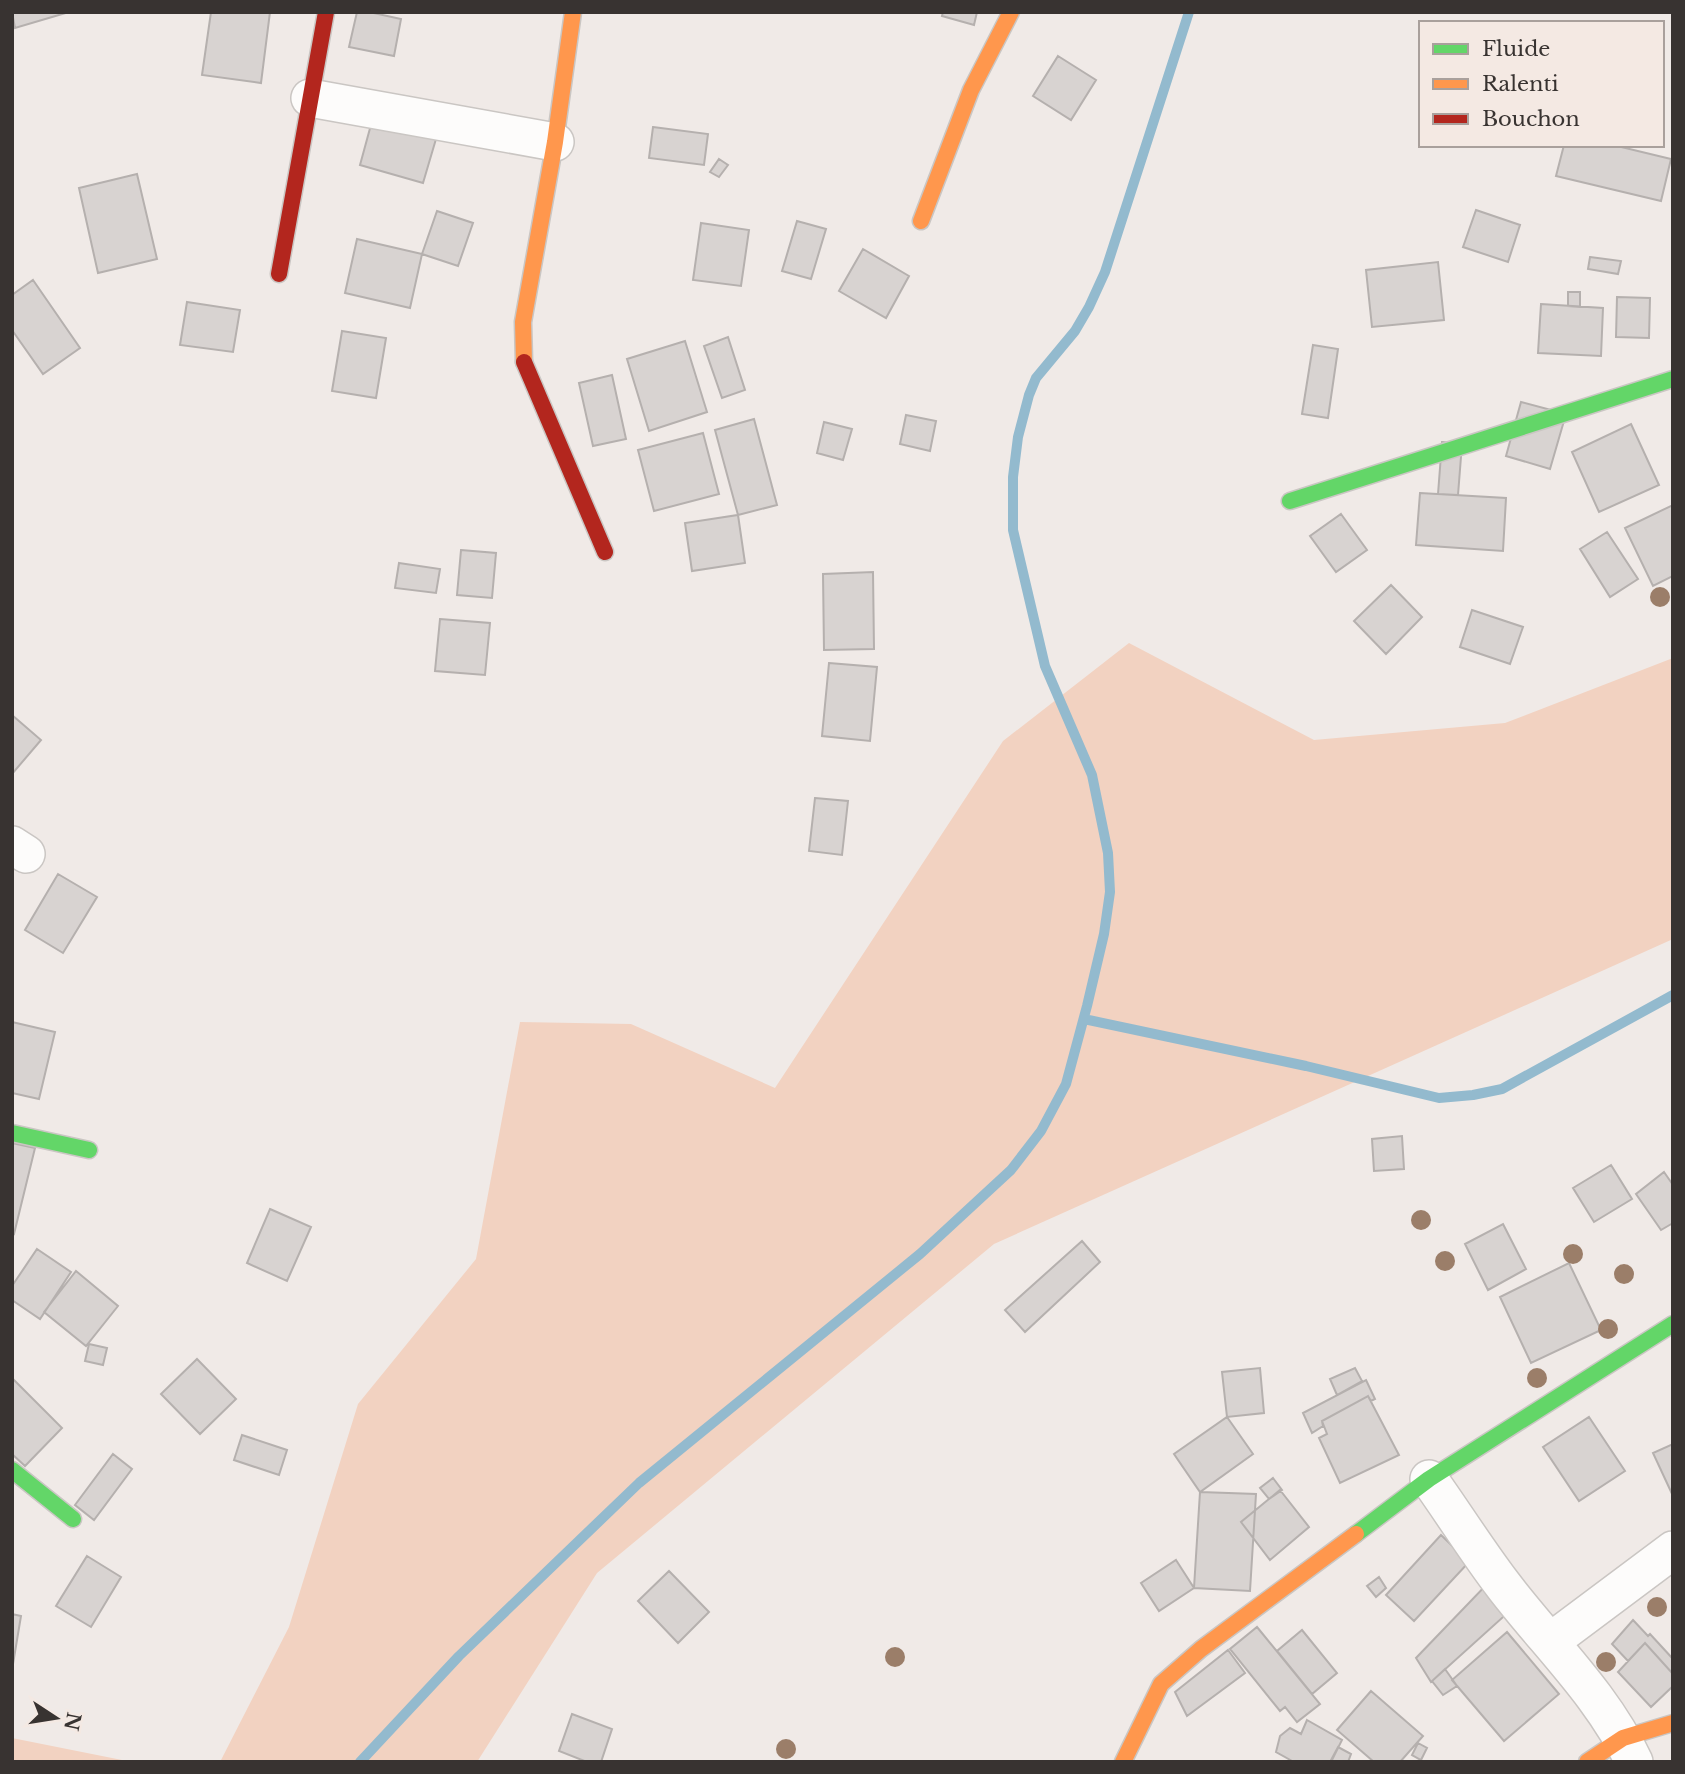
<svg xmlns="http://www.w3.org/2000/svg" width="1685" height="1774" font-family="'Libre Baskerville',serif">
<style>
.green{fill:#f2d2c1}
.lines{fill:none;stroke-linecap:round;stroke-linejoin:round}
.stream{stroke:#93bace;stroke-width:10}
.building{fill:#d8d3d1;stroke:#b5b0ae;stroke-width:2}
.street-casing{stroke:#cac6c3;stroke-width:40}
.fast-casing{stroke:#cac6c3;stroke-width:19}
.slow-casing{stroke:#cac6c3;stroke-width:19}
.jam-casing{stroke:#cac6c3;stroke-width:19}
.street{stroke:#fdfcfb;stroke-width:37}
.fast{stroke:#63d668;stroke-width:16}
.slow{stroke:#ff974d;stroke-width:16}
.jam{stroke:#b3261e;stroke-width:16}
.tree{fill:#9b7e69}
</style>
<rect width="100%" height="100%" fill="#f0eae7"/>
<path class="green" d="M1129,643L1314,740L1505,723L1673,658V939L994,1244L597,1573L477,1762H220L289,1627L358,1404L476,1259L520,1022L631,1024L775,1088L1003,741Z
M12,1738L132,1762H12Z"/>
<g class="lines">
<path class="stream" d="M1084,1019L1306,1066L1439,1098L1473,1095L1502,1089L1673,995
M360,1762L459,1656L639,1483L920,1254L1011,1170L1041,1131L1066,1084L1087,1006L1104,934L1110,892L1108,853L1092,775L1045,666L1013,530V477L1018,437L1029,395L1036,378L1075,331L1089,307L1105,272L1189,12"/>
</g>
<path class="building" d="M12,12H69L15,28Z
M211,12H270L261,83L202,75Z
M357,12H369L401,19L394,56L349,47Z
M943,12H977L974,25L942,16Z
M1058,56L1096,80L1071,120L1033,96Z
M372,121L436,139L423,183L360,165Z
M653,127L708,134L704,165L649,158Z
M1564,145H1613L1671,159L1661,201L1556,176Z
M719,159L728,165L719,177L710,172Z
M137,174L157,259L98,273L79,188Z
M1476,210L1520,225L1508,262L1463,247Z
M437,211L473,223L458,266L422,254Z
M797,221L826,229L811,279L782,271Z
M701,223L749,230L741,286L693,280Z
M357,239L422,254L410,308L345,293Z
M863,249L909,276L886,318L839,291Z
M1590,257L1621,261L1618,274L1588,269Z
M1438,262L1444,320L1372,327L1366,270Z
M33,280L80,348L43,374L12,330V295Z
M1568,292H1580V307L1568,306Z
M1617,297L1650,298L1649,338L1616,337Z
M187,302L240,310L233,352L180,345Z
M1541,304L1603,308L1601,356L1538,353Z
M342,331L386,338L376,398L332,391Z
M728,337L745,390L722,398L704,346Z
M685,341L707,412L649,431L627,359Z
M1313,345L1338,349L1328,418L1302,414Z
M612,375L626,439L593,446L579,383Z
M1521,402L1566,414L1550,469L1506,456Z
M906,415L936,421L930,451L900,444Z
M754,419L777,505L738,515L715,430Z
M824,422L852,429L843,460L817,453Z
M1631,424L1659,485L1599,512L1572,452Z
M703,433L719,494L654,511L638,450Z
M1442,442L1462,444L1458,495L1438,494Z
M1420,493L1506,498L1503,551L1416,545Z
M1673,505V576L1653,586L1625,528Z
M1341,514L1367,550L1336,572L1310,536Z
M738,515L745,563L692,571L685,523Z
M1607,532L1638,579L1610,597L1580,549Z
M461,550L496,553L492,598L457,595Z
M399,563L440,569L436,593L395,588Z
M873,572L874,649L824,650L823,574Z
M1391,585L1422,617L1386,654L1354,621Z
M1472,610L1523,627L1510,664L1460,647Z
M440,619L490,623L485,675L435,671Z
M829,663L877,667L870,741L822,736Z
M12,715L41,740L12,774Z
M815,798L848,801L842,855L809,851Z
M58,874L97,897L63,953L25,930Z
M12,1022L55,1032L39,1099L12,1093Z
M1402,1136L1404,1169L1374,1171L1372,1139Z
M12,1143L35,1148L14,1234L12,1233Z
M1611,1165L1632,1199L1594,1222L1573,1188Z
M1664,1172L1673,1185V1223L1661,1230L1636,1194Z
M270,1209L311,1227L287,1281L247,1263Z
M1503,1224L1526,1269L1488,1290L1465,1244Z
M1082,1241L1100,1262L1025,1332L1005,1310Z
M37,1249L71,1272L40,1319L12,1300V1286Z
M1569,1263L1601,1330L1531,1363L1500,1297Z
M76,1271L118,1306L86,1346L44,1312Z
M89,1344L107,1348L103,1365L85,1361Z
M197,1359L236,1399L200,1434L161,1394Z
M1260,1368L1264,1413L1227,1417L1222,1372Z
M1355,1368L1362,1381L1337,1395L1330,1379Z
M12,1378L62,1428L25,1466L12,1454Z
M1366,1380L1375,1399L1371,1401L1368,1396L1322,1421L1323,1426L1312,1433L1303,1413Z
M1368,1396L1399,1455L1340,1483L1319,1438L1327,1434L1322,1421Z
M1227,1417L1253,1454L1200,1492L1174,1454Z
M1589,1417L1625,1471L1579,1501L1543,1447Z
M242,1435L287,1450L279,1475L234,1460Z
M1673,1444V1496L1653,1453Z
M113,1454L132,1469L94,1520L75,1505Z
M1273,1478L1282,1490L1269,1499L1260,1488Z
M1280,1490L1309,1527L1270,1560L1241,1522Z
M1200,1492L1256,1494L1250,1591L1194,1588Z
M1441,1535L1469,1562L1414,1621L1386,1595Z
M87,1556L121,1577L91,1627L56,1606Z
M1176,1560L1194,1588L1159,1611L1141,1583Z
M669,1571L709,1612L678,1643L638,1601Z
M1379,1577L1386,1588L1376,1597L1367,1586Z
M1490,1581L1512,1609L1431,1682L1416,1658Z
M12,1614L21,1616L12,1670Z
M1633,1620L1648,1636L1650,1634L1673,1659V1674L1645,1643L1628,1661L1612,1644Z
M1257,1627L1320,1704L1297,1722L1285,1707L1280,1711L1230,1649Z
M1302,1630L1337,1673L1312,1694L1277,1651Z
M1507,1632L1559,1694L1504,1741L1452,1680Z
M1645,1643L1673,1674V1686L1651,1707L1618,1672Z
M1228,1650L1245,1673L1187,1716L1175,1692Z
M1445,1669L1457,1686L1443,1695L1432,1681Z
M1371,1691L1423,1736L1400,1762H1374L1337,1730Z
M572,1714L612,1729L601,1762H587L559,1751Z
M1307,1720L1342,1740L1331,1762H1294L1276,1752L1280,1736L1290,1728L1301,1734Z
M1418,1743L1427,1748L1421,1760L1412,1755Z
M1338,1747L1351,1754L1348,1762H1330Z"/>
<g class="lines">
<defs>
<path id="street" d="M310,98L555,142
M12,845L26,854
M1429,1479C1454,1514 1477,1551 1503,1585C1547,1643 1603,1695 1634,1762
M1550,1642L1673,1550"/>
<path id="fast" d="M1290,501L1673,379
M12,1133L89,1150
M12,1470L73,1519
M1356,1534L1429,1479L1673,1324"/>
<path id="slow" d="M921,221L971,90L1011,12
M524,362L523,322L555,142L573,12
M1123,1762L1161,1684L1201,1649L1356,1534
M1587,1762L1623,1738L1673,1723"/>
<path id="jam" d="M279,274L326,12
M524,362L605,552"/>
</defs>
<use href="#street" class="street-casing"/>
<use href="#fast" class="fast-casing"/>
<use href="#slow" class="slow-casing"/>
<use href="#jam" class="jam-casing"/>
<use href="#street" class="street"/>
<use href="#fast" class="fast"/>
<use href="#slow" class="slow"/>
<use href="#jam" class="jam"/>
</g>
<g class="tree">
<circle cx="1660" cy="597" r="10"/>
<circle cx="1421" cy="1220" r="10"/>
<circle cx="1573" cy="1254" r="10"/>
<circle cx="1445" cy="1261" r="10"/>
<circle cx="1624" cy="1274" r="10"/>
<circle cx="1608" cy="1329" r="10"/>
<circle cx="1537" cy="1378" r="10"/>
<circle cx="1657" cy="1607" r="10"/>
<circle cx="895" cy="1657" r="10"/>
<circle cx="1606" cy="1662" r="10"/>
<circle cx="786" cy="1749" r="10"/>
</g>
<rect width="1685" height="1774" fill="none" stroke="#383331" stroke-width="28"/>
<rect x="1419" y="21" width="245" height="126" fill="#f4e9e3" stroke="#a9a09c" stroke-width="2"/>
<rect x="1433" y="44" width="35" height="10" fill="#63d668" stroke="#a9a09c" stroke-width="2"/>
<text x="1482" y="56" font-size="21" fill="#383331">Fluide</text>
<rect x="1433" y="79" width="35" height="10" fill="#ff974d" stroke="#a9a09c" stroke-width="2"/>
<text x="1482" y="91" font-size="21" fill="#383331">Ralenti</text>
<rect x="1433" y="114" width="35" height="10" fill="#b3261e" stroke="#a9a09c" stroke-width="2"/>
<text x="1482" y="126" font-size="21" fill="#383331">Bouchon</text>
<g transform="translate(56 1718) rotate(102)" stroke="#f4e9e3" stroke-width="5" paint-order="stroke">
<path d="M0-5L12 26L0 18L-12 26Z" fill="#383331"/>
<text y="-10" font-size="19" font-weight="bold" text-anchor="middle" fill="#383331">N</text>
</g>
</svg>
